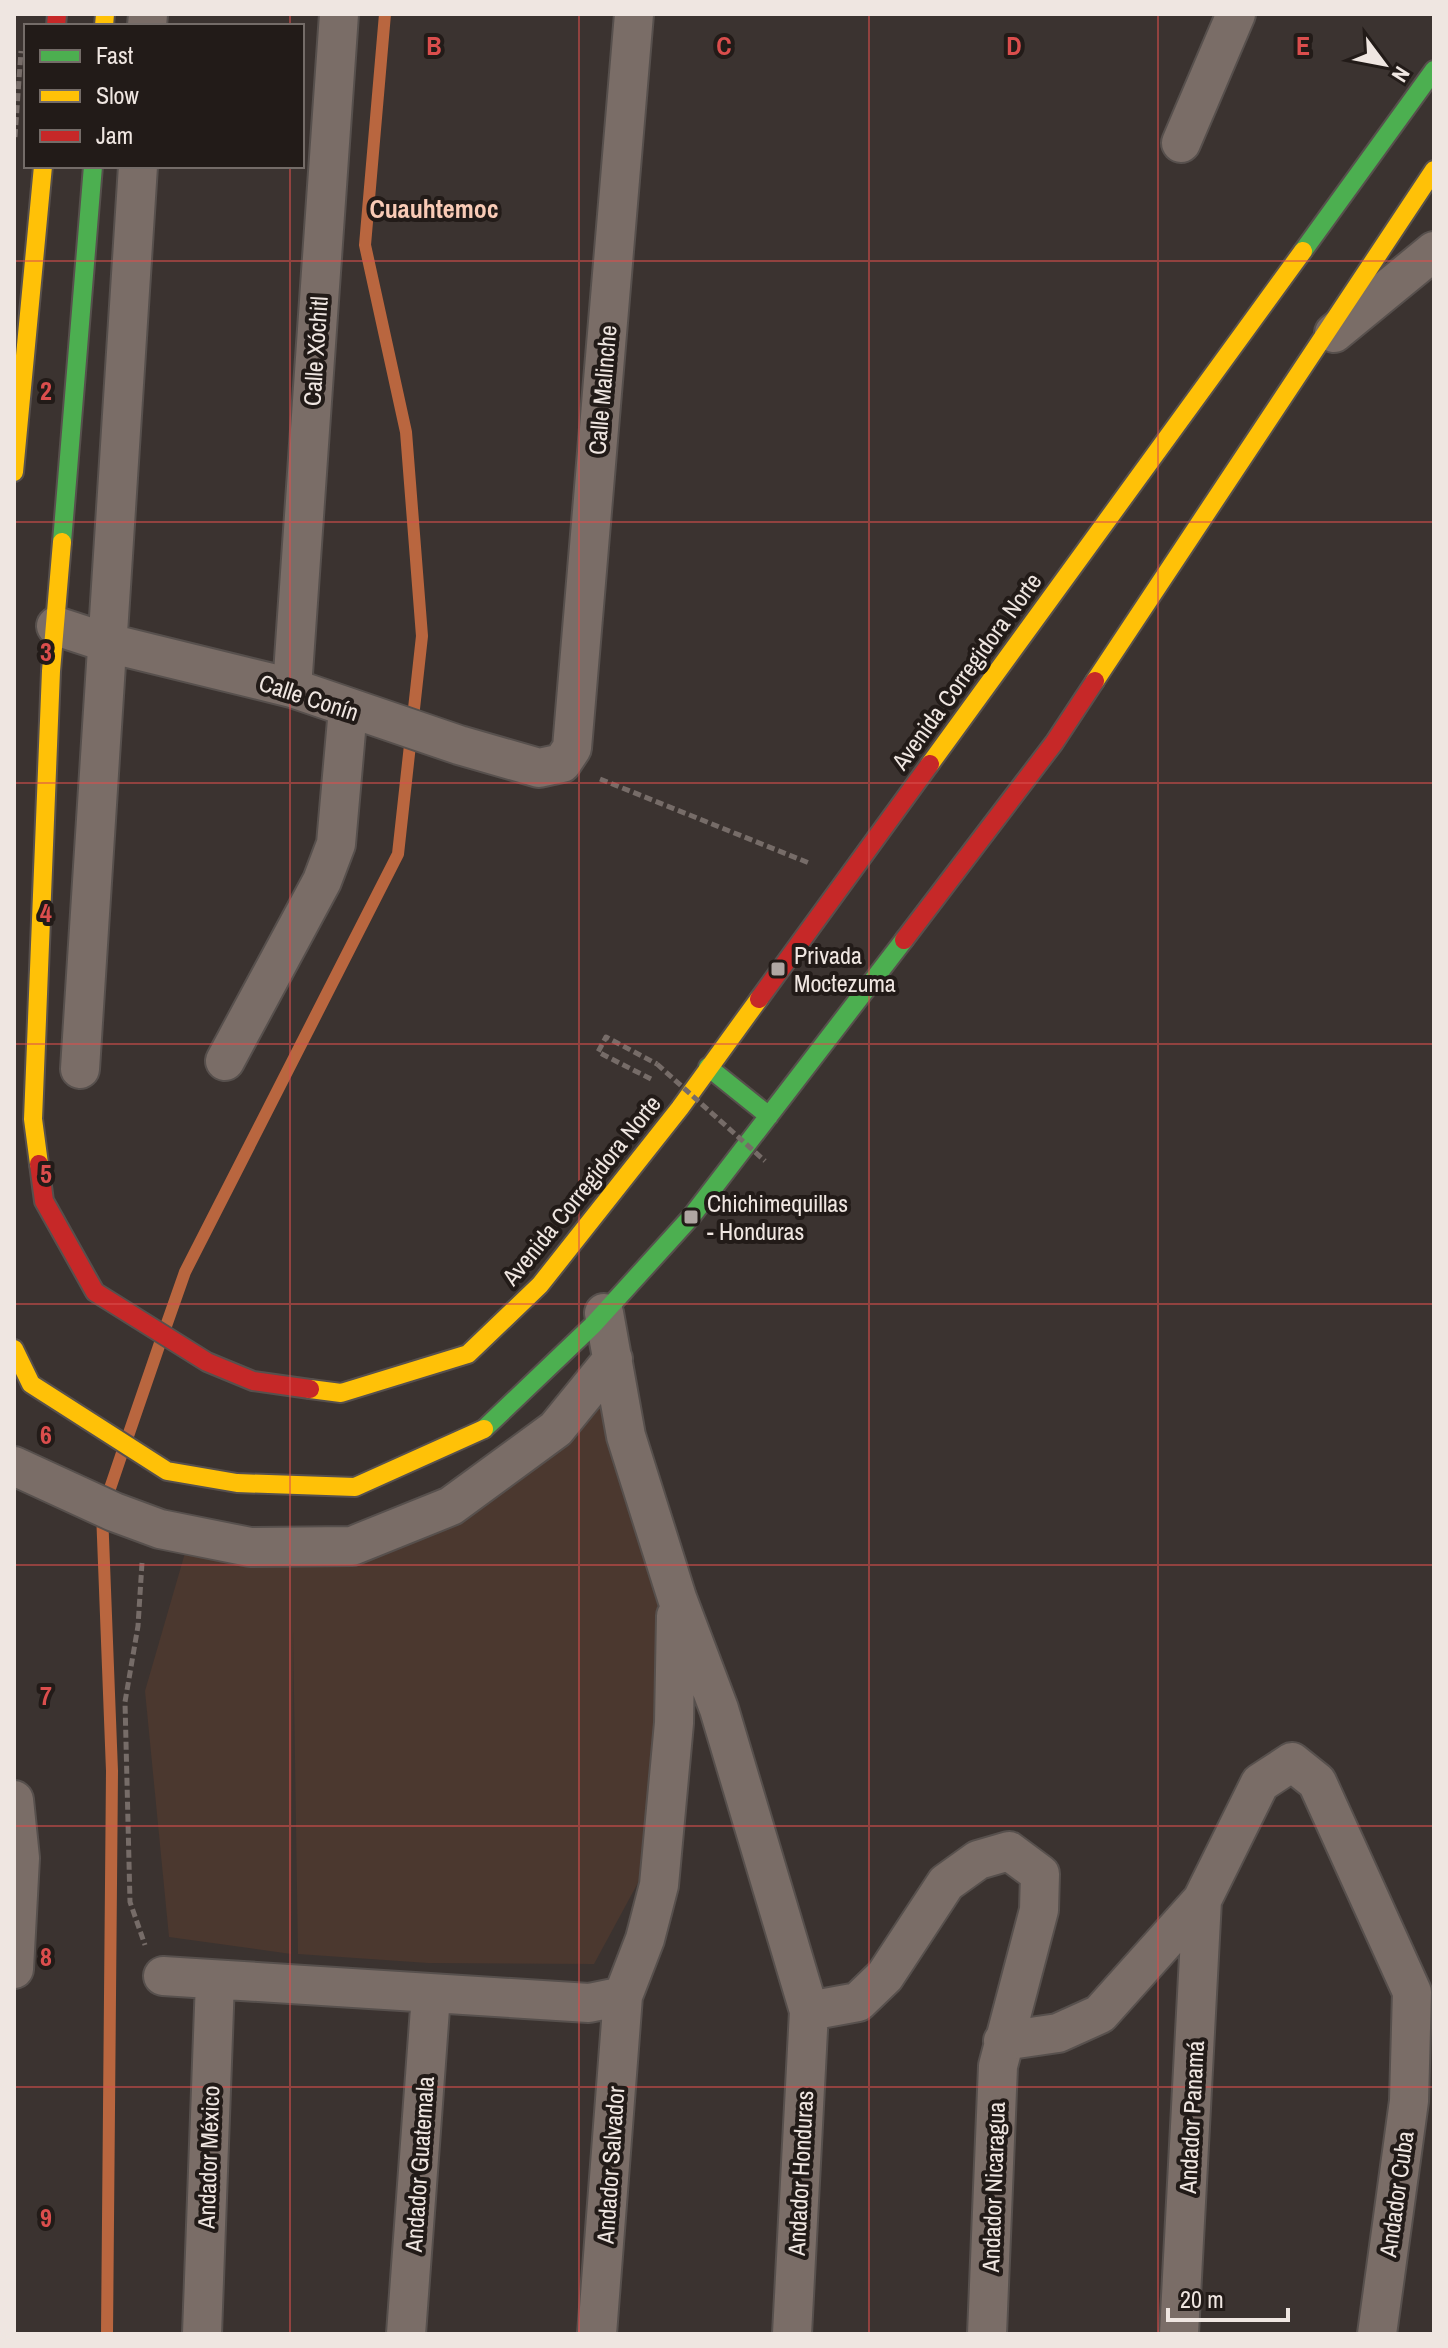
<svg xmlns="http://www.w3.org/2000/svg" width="1448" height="2348" font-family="'Archivo Narrow',sans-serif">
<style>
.built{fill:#4b382f}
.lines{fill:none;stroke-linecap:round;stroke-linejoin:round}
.stream{stroke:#b9663f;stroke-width:12}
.street-casing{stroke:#57504d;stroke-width:42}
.fast-casing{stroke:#57504d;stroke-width:22}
.slow-casing{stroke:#57504d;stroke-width:22}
.jam-casing{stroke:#57504d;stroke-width:22}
.path{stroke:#766c68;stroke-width:5;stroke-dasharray:8 4;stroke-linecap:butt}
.street{stroke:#7a6d67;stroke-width:38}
.fast{stroke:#4caf50;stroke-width:18}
.slow{stroke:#ffc107;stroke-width:18}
.jam{stroke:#c62828;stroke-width:18}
.path-bridge{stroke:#766c68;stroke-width:5;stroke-dasharray:8 4;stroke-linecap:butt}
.grid{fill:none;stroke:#db4e4d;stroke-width:2;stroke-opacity:0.55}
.poi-dot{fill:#b0a7a3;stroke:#221b18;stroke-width:3}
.labels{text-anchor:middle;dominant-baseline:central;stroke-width:8;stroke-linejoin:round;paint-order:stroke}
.street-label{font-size:24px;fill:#efe6e1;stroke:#221b18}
.poi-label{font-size:24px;fill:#efe6e1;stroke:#221b18;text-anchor:start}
.neighbourhood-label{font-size:26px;font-weight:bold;fill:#f9cbb6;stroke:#221b18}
.grid-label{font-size:26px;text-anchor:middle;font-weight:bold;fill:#db4e4d;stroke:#221b18;stroke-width:8;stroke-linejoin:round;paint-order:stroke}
</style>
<rect width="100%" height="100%" fill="#3b3330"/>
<path class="built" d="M612,1397L661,1606L666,1714L646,1868L594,1964L428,1963L298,1954L293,1630L291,1954L169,1937L145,1691L187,1546L336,1560L592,1412Z"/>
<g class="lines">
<path class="stream" d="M166,1326L185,1272L398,854L422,636L406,432L365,245L385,14
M128,1436L160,1343
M107,2334L112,1771L102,1512L122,1453"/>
<defs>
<path id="street" d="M147,26L148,14
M1181,143L1236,14
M1334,333L1434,251
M56,626L108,643L292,688L459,745L539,768L562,763L572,748L634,14
M292,688L339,14
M225,1061L322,881L336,844L348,709
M80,1069L138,166
M604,1313L626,1436L677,1598L719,1709L809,2011L792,2334
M14,1466L114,1512L160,1529L250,1547L352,1546L451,1506L556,1429L613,1359
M14,1800L20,1858L14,1969
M163,1976L589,2003L623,1996
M809,2011L858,2002L885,1976L946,1883L978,1860L1009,1851L1040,1874L1039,1910L998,2066L987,2334
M1003,2041L1058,2033L1100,2014L1202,1900L1260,1783L1292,1762L1317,1782L1412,1992L1409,2101L1377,2334
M202,2334L215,1981
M406,2334L431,1995
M597,2334L623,1996L645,1939L659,1885L674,1723L676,1616
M1179,2334L1202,1900"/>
<path id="fast" d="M1303,251L1434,70
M62,542L93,166
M708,1067L769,1116
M484,1429L593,1325L691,1217L904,940"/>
<path id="slow" d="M104,26L105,14
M14,472L43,166
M1095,681L1434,170
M930,764L1303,251
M39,1164L33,1119L51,671L62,542
M14,1349L31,1384L167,1471L237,1483L355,1487L484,1429
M310,1389L341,1393L468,1354L540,1285L680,1108L759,999"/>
<path id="jam" d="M56,26L57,14
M904,940L1054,743L1095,681
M759,999L930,764
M39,1164L44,1201L95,1292L207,1362L253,1381L310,1389"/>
</defs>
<use href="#street" class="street-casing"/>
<use href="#fast" class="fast-casing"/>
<use href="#slow" class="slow-casing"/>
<use href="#jam" class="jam-casing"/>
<path class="path" d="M15,137L21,51
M600,779L809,863
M651,1079L598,1052L606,1037L657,1064
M142,1563L138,1626L125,1702L130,1902L145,1945"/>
<use href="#street" class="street"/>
<use href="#fast" class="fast"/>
<use href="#slow" class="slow"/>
<use href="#jam" class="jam"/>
<path class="path-bridge" d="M657,1064L765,1161"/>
</g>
<path class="grid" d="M290,14V26M579,14V2334M869,14V2334M1158,14V2334M290,166V2334M14,261H1434M14,522H1434M14,783H1434M14,1044H1434M14,1304H1434M14,1565H1434M14,1826H1434M14,2087H1434"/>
<g class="poi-dot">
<rect x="770" y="961" width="16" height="16" rx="4"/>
<rect x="683" y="1209" width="16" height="16" rx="4"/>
</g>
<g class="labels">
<g class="street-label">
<text transform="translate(315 351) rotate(-86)">Calle Xóchitl</text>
<text transform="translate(602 390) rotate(-85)">Calle Malinche</text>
<text transform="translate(966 671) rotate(-54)">Avenida Corregidora Norte</text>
<text transform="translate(309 697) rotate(18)">Calle Conín</text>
<text transform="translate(581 1190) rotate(-51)">Avenida Corregidora Norte</text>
<text transform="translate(1191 2117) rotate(-87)">Andador Panamá</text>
<text transform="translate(208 2157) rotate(-88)">Andador México</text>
<text transform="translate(419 2164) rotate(-86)">Andador Guatemala</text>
<text transform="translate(610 2165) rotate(-86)">Andador Salvador</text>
<text transform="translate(800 2173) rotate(-87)">Andador Honduras</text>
<text transform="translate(993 2187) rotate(-88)">Andador Nicaragua</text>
<text transform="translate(1396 2194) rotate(-82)">Andador Cuba</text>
</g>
<g class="poi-label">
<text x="794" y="955">Privada<tspan x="794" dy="28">Moctezuma</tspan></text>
<text x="707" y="1203">Chichimequillas<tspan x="707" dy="28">- Honduras</tspan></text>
</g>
<g class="neighbourhood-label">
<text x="434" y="208">Cuauhtemoc</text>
</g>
</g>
<g class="grid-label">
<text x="434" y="55">B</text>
<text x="724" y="55">C</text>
<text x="1014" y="55">D</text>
<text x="1303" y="55">E</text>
<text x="46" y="400">2</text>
<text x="46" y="661">3</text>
<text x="46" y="922">4</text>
<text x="46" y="1183">5</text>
<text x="46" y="1444">6</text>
<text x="46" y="1705">7</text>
<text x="46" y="1966">8</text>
<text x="46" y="2227">9</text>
</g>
<rect width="1448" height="2348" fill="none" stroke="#efe6e1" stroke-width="32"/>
<rect x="24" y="24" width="280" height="144" fill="#221b18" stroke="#746c68" stroke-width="2"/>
<rect x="40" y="50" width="40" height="12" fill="#4caf50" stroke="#746c68" stroke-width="2"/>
<text x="96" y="64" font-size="24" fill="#efe6e1">Fast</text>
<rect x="40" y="90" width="40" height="12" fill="#ffc107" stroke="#746c68" stroke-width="2"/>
<text x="96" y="104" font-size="24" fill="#efe6e1">Slow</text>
<rect x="40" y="130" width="40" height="12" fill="#c62828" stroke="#746c68" stroke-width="2"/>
<text x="96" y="144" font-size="24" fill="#efe6e1">Jam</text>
<g transform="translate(1384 64) rotate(122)" stroke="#221b18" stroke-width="6" paint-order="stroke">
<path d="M0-6L14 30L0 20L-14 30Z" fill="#efe6e1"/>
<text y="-12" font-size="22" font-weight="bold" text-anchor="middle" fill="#efe6e1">N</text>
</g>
<path d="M1168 2308v12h120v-12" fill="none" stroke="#efe6e1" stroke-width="4"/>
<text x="1180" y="2308" font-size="24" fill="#efe6e1" stroke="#221b18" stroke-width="6" paint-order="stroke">20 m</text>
</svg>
